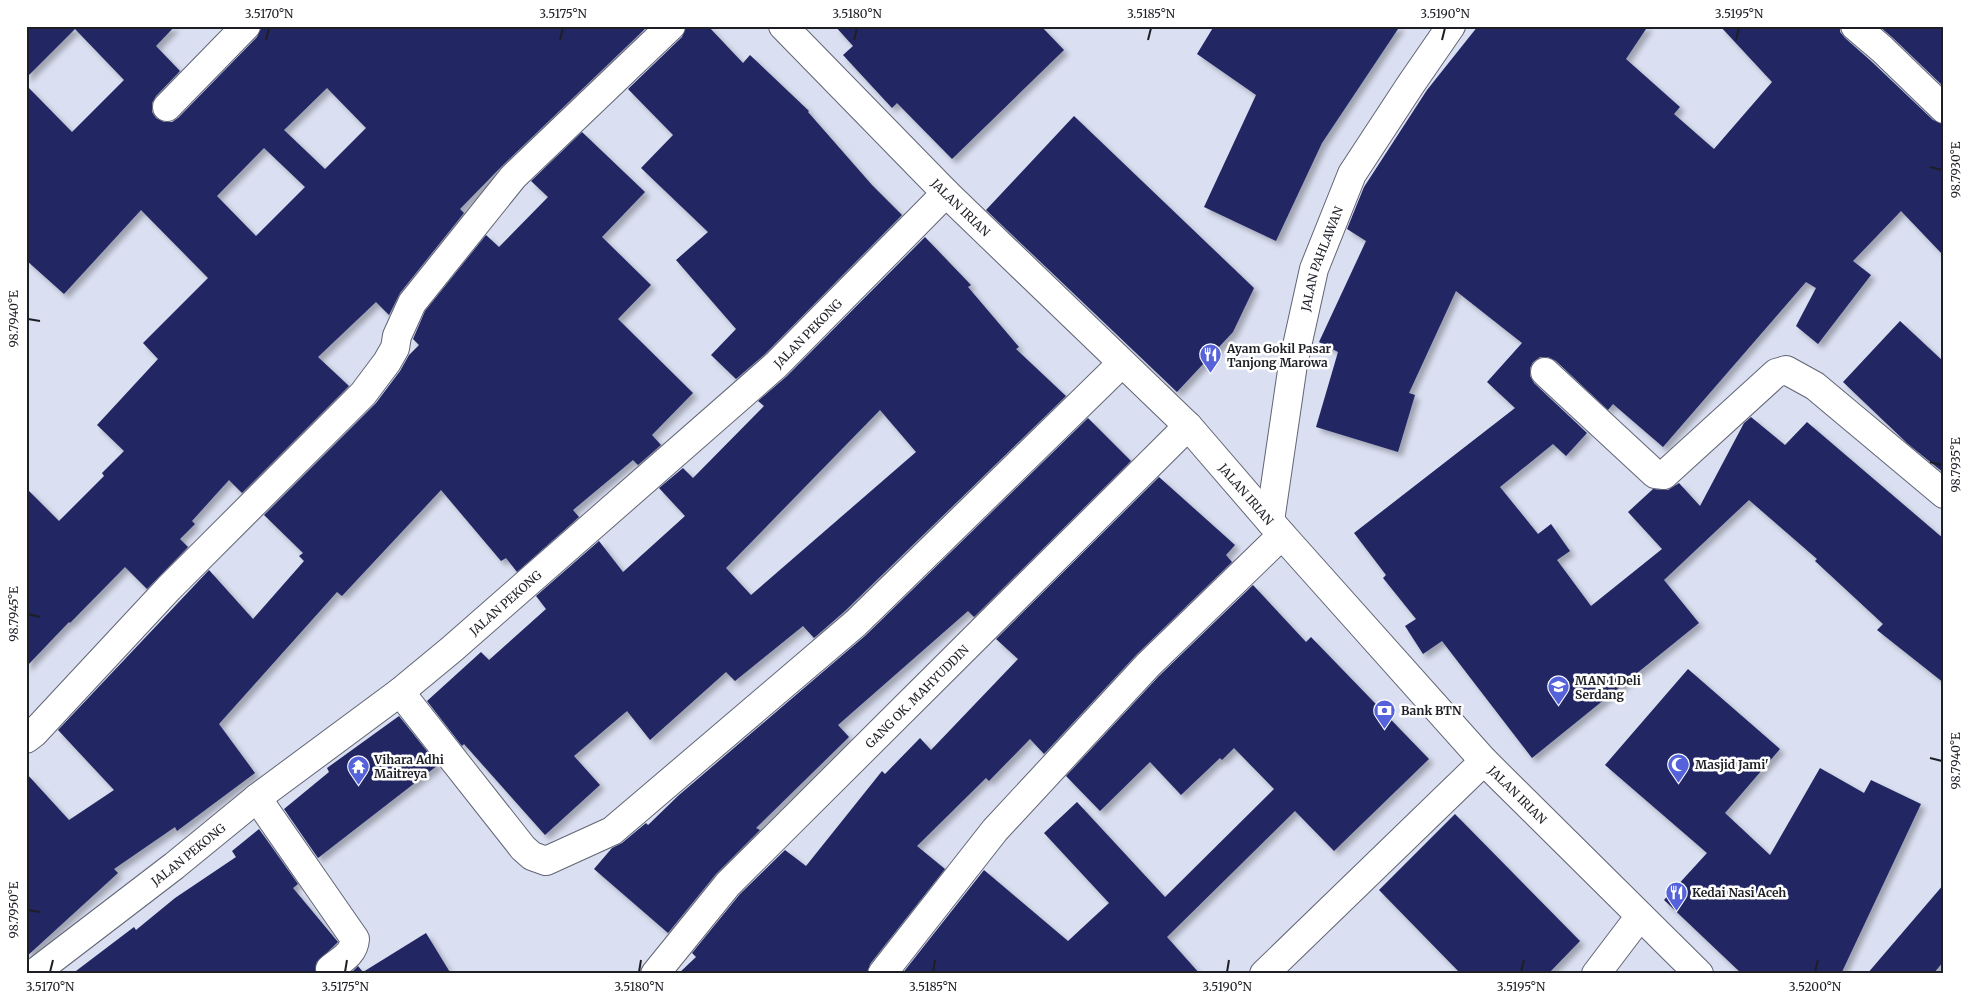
<svg xmlns="http://www.w3.org/2000/svg" width="1970" height="1000" font-family="Merriweather,serif">
<style>
.building{fill:#212764;fill-rule:evenodd;filter:url(#shadow)}
.lines{fill:none;stroke-linecap:round;stroke-linejoin:round}
.minor-casing{stroke:#616575;stroke-width:30}
.tertiary-casing{stroke:#616575;stroke-width:30}
.secondary-casing{stroke:#616575;stroke-width:30}
.minor{stroke:#fff;stroke-width:28}
.tertiary{stroke:#fff;stroke-width:28}
.secondary{stroke:#fff;stroke-width:28}
.ticks{fill:none;stroke:#1d1f25;stroke-width:2}
.labels{text-anchor:middle;dominant-baseline:central;stroke-width:5;stroke-linejoin:round;paint-order:stroke}
.street-label{font-size:12px;fill:#1d1f25;stroke:#fff}
.poi-label{font-size:12px;font-weight:bold;fill:#1d1f25;stroke:#fff;text-anchor:start}
.neatline{fill:none;stroke:#1d1f25;stroke-width:2}
.ticks-label{font-size:12px;text-anchor:middle;fill:#1d1f25}
</style>
<defs>
<filter id="shadow"><feDropShadow dx="4.5" dy="4.5" stdDeviation="2.5" flood-color="#0004"/></filter>
</defs>
<rect width="100%" height="100%" fill="#dadff1"/>
<path class="building" d="M26,26H175L156,46L180,71L156,96L152,103V112L156,118L164,122H172L178,118L257,37L262,26H648L502,166L460,209L464,213L400,293L389,315L376,302L318,357L349,386L242,493L229,480L192,521L195,524L180,539L188,547L147,589L125,567L70,623L69,622L26,667V488L59,521L104,476L102,473L124,451L97,425L158,359L143,343L208,278L141,210L64,294L26,260V85L72,132L124,80L75,29L26,78ZM327,88L366,128L325,169L284,130ZM264,148L305,187L256,236L217,196Z
M686,26H708L743,63L750,55L809,111L808,112L872,185L902,215L765,354L736,379L711,355L736,329L676,260L708,232L641,168L673,135L628,89L682,37Z
M835,26H1041L1064,50L952,159L897,103L892,108L843,55L853,46Z
M1214,26H1400L1322,143L1276,241L1204,207L1256,95L1197,54Z
M1478,26H1648L1626,59L1680,107L1674,114L1714,149L1772,82L1720,26H1840V32L1845,38L1871,61L1933,120L1944,124V256L1901,211L1853,261L1871,275L1818,344L1796,326L1816,288L1806,282L1663,447L1613,404L1608,410L1556,361L1548,357H1540L1533,362L1530,368V376L1534,383L1587,433L1566,456L1553,444L1500,487L1538,534L1551,524L1570,551L1557,560L1591,606L1662,549L1628,512L1653,489L1668,490L1679,483L1700,506L1744,423L1751,417L1785,445L1807,422L1944,539V683L1877,630L1883,624L1815,561L1817,559L1749,500L1664,580L1699,623L1532,758L1442,641L1423,654L1405,626L1416,619L1383,578L1386,575L1354,533L1515,408L1487,382L1522,343L1456,291L1409,393L1415,395L1398,452L1316,427L1338,352L1319,342L1366,241L1347,229L1364,187L1427,90Z
M1879,26H1944V87L1893,38Z
M1074,116L1254,288L1233,332L1177,392L986,210Z
M582,132L645,192L602,237L651,285L618,319L693,393L652,435L661,445L638,465L633,460L573,510L579,517L517,572L506,558L501,561L441,490L342,596L337,592L219,724L255,773L177,831L175,827L114,869L118,873L26,957V773L69,820L114,790L58,730L209,570L253,619L304,561L299,556L303,553L264,515L376,403L400,371L409,355L419,345L413,339L425,311L486,235L499,247L548,197L531,181Z
M925,237L971,285L968,287L1019,347L1016,349L1066,396L845,611L814,638L803,626L735,681L726,672L650,740L627,711L574,756L600,785L545,835L464,744L462,746L427,701L481,652L489,660L546,609L536,596L599,541L623,572L685,516L659,488L683,468L693,478L764,406L758,401L787,376ZM880,410L916,452L751,595L726,568Z
M1900,321L1944,362V473L1908,444L1843,382Z
M1088,418L1131,461L974,617L968,611L838,725L849,737L756,828L760,830L716,874L668,933L594,869L612,848L622,843L646,823L648,825L679,795L866,635Z
M1159,477L1235,545L1226,555L1232,562L1137,654L1044,754L1030,739L989,781L986,778L917,846L945,869L870,964L867,974H678L696,957L692,953L740,894L785,850L806,866L882,771L885,774L920,738L931,750L1018,659L996,639Z
M1253,585L1306,642L1311,637L1429,759L1334,851L1295,811L1167,937L1200,974H902L984,870L1068,941L1109,903L1044,833L1077,802L1165,897L1274,789L1234,748L1222,760L1220,758L1181,795L1150,762L1100,811L1066,776L1159,676Z
M1688,669L1780,749L1725,813L1770,855L1820,768L1864,793L1871,780L1921,804L1841,974H1742L1664,900L1707,853L1605,765Z
M399,716L438,765L318,858L284,809L329,772L327,768Z
M1455,814L1580,941L1548,974H1461L1379,890Z
M259,829L298,884L293,888L338,942L316,963V974H72L134,927L136,930L175,898L236,857L232,851Z
M1944,884V961L1933,974H1867Z
M426,933L451,974H350L358,966L363,972Z"/>
<g class="lines">
<defs>
<g id="minor">
<path d="M1855,26L1882,49L1944,109"/>
<path d="M167,107L246,26"/>
<path d="M1545,372L1655,474L1664,475L1776,373L1786,370L1815,386L1944,494"/>
<path d="M400,692L523,848L532,856L546,861L612,831L856,623L1121,364"/>
<path d="M26,739L34,733L169,588L363,394L387,362L395,348L397,336L412,303L513,177L671,26"/>
<path d="M257,798L355,939C354,954 341,960 330,969"/>
<path id="s1" d="M33,974L174,866L257,798L400,692L452,649L776,365L946,193"/>
<path id="s2" d="M655,974L728,884L1188,426"/>
<path d="M882,974L995,830L1148,665L1282,535"/>
<path d="M1264,974L1484,761"/>
<path d="M1596,974L1640,916"/>
</g>
<g id="tertiary">
<path id="s3" d="M1270,521L1293,364L1314,269L1352,174L1411,84L1451,26"/>
</g>
<g id="secondary">
<path id="s4" d="M783,26L946,193L1188,426L1282,535L1484,761L1699,974"/>
</g>
</defs>
<use href="#minor" class="minor-casing"/>
<use href="#tertiary" class="tertiary-casing"/>
<use href="#secondary" class="secondary-casing"/>
<use href="#minor" class="minor"/>
<use href="#tertiary" class="tertiary"/>
<use href="#secondary" class="secondary"/>
</g>
<path class="ticks" d="M266,40L269,28M560,40L563,28M854,40L857,28M1148,40L1151,28M1442,40L1445,28M1736,40L1739,28M1930,167L1942,170M28,319L40,321M1930,462L1942,465M28,614L40,617M1930,758L1942,761M28,910L40,912M50,972L53,960M345,972L347,960M639,972L641,960M933,972L935,960M1227,972L1229,960M1521,972L1524,960M1815,972L1818,960"/>
<defs>
<symbol id="restaurant-pin" viewBox="-11 -11 22 30"><path d="M0 17L-7.5 6A9.5 9.5 0 1 1 7.5 6Z" fill="#5562d9" stroke="#fff"/><path d="M-5-6h1v4h1v-4h1v4h1v-4h1v5L-1.5 .5V6h-2V.5L-5-1ZM5-6V6H3V1.5H1.5Q1.5-4 5-6Z" fill="#fff"/></symbol>
<symbol id="school-pin" viewBox="-11 -11 22 30"><path d="M0 17L-7.5 6A9.5 9.5 0 1 1 7.5 6Z" fill="#5562d9" stroke="#fff"/><path d="M0-5L7-2L0 1L-7-2ZM-4 1L0 2.5L4 1V4Q0 6-4 4Z" fill="#fff"/></symbol>
<symbol id="bank-pin" viewBox="-11 -11 22 30"><path d="M0 17L-7.5 6A9.5 9.5 0 1 1 7.5 6Z" fill="#5562d9" stroke="#fff"/><path d="M-6-4H6V4H-6ZM0-2.3a2.3 2.3 0 1 0 0 4.6a2.3 2.3 0 1 0 0-4.6Z" fill="#fff"/></symbol>
<symbol id="mosque-pin" viewBox="-11 -11 22 30"><path d="M0 17L-7.5 6A9.5 9.5 0 1 1 7.5 6Z" fill="#5562d9" stroke="#fff"/><path d="M3.5-4.9A6 6 0 1 0 3.5 4.9A5 5 0 1 1 3.5-4.9Z" fill="#fff"/></symbol>
<symbol id="temple-pin" viewBox="-11 -11 22 30"><path d="M0 17L-7.5 6A9.5 9.5 0 1 1 7.5 6Z" fill="#5562d9" stroke="#fff"/><path d="M0-6L5-2H3V0L6.5 2.5H4V6H1.5V3h-3V6H-4V2.5H-6.5L-3 0V-2H-5Z" fill="#fff"/></symbol>
</defs>
<g fill-rule="evenodd">
<use href="#restaurant-pin" x="1198" y="342" width="25" height="34"/>
<use href="#school-pin" x="1546" y="674" width="25" height="34"/>
<use href="#bank-pin" x="1372" y="698" width="25" height="34"/>
<use href="#mosque-pin" x="1666" y="752" width="25" height="34"/>
<use href="#temple-pin" x="346" y="754" width="25" height="34"/>
<use href="#restaurant-pin" x="1664" y="880" width="25" height="34"/>
</g>
<g class="labels">
<g class="street-label">
<text stroke="none"><textPath href="#s4" startOffset="254">JALAN IRIAN</textPath></text>
<text stroke="none"><textPath href="#s3" startOffset="268">JALAN PAHLAWAN</textPath></text>
<text stroke="none"><textPath href="#s1" startOffset="1006">JALAN PEKONG</textPath></text>
<text stroke="none"><textPath href="#s4" startOffset="659">JALAN IRIAN</textPath></text>
<text stroke="none"><textPath href="#s1" startOffset="601">JALAN PEKONG</textPath></text>
<text stroke="none"><textPath href="#s2" startOffset="382">GANG OK. MAHYUDDIN</textPath></text>
<text stroke="none"><textPath href="#s4" startOffset="1064">JALAN IRIAN</textPath></text>
<text stroke="none"><textPath href="#s1" startOffset="196">JALAN PEKONG</textPath></text>
</g>
<g class="poi-label">
<text x="1227" y="348">Ayam Gokil Pasar<tspan x="1227" dy="14">Tanjong Marowa</tspan></text>
<text x="1575" y="680">MAN 1 Deli<tspan x="1575" dy="14">Serdang</tspan></text>
<text x="1401" y="710">Bank BTN</text>
<text x="374" y="759">Vihara Adhi<tspan x="374" dy="14">Maitreya</tspan></text>
<text x="1695" y="764">Masjid Jami'</text>
<text x="1692" y="892">Kedai Nasi Aceh</text>
</g>
</g>
<rect width="1970" height="1000" fill="none" stroke="#ffffff" stroke-width="55"/>
<rect x="28" y="28" width="1914" height="944" class="neatline"/>
<g class="ticks-label">
<text x="269" y="18">3.5170°N</text>
<text x="563" y="18">3.5175°N</text>
<text x="857" y="18">3.5180°N</text>
<text x="1151" y="18">3.5185°N</text>
<text x="1445" y="18">3.5190°N</text>
<text x="1739" y="18">3.5195°N</text>
<text transform="translate(1956 170) rotate(-90)" y="4">98.7930°E</text>
<text transform="translate(14 319) rotate(-90)" y="4">98.7940°E</text>
<text transform="translate(1956 465) rotate(-90)" y="4">98.7935°E</text>
<text transform="translate(14 614) rotate(-90)" y="4">98.7945°E</text>
<text transform="translate(1956 761) rotate(-90)" y="4">98.7940°E</text>
<text transform="translate(14 910) rotate(-90)" y="4">98.7950°E</text>
<text x="50" y="991">3.5170°N</text>
<text x="345" y="991">3.5175°N</text>
<text x="639" y="991">3.5180°N</text>
<text x="933" y="991">3.5185°N</text>
<text x="1227" y="991">3.5190°N</text>
<text x="1521" y="991">3.5195°N</text>
<text x="1815" y="991">3.5200°N</text>
</g>
</svg>
